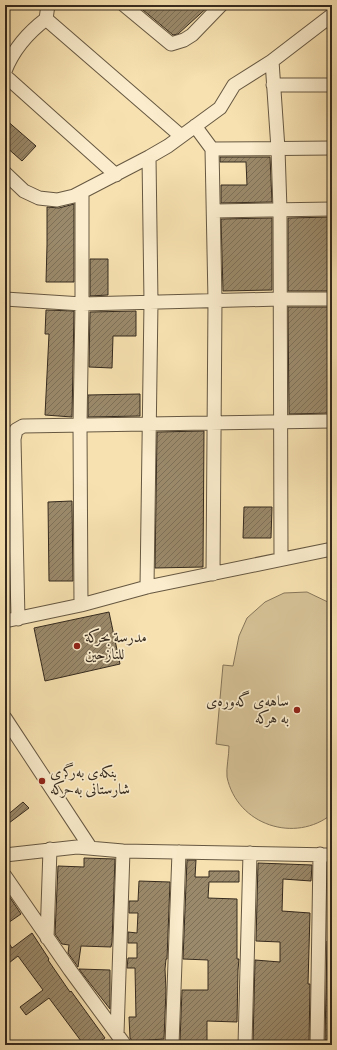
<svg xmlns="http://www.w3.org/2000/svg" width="337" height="1050" font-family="'Libre Bodoni',Amiri,serif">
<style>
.green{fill:#d6c297;stroke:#86765a}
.building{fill:url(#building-hatch);stroke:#352a1e}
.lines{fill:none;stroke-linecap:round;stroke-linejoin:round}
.minor-casing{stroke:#665842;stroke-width:15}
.minor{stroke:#faeccc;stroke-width:13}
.poi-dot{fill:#8f2418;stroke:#faeccc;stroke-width:1.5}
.labels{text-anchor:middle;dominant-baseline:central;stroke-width:3.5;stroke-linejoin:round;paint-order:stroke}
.poi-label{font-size:15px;fill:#352a1e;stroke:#faeccc;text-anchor:start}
</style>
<defs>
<pattern id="building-hatch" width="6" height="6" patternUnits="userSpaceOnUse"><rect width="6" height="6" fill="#9a896a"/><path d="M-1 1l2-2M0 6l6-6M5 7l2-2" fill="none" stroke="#7e7057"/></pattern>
</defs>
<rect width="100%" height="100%" fill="#f7e1b0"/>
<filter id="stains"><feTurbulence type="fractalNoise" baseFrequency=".005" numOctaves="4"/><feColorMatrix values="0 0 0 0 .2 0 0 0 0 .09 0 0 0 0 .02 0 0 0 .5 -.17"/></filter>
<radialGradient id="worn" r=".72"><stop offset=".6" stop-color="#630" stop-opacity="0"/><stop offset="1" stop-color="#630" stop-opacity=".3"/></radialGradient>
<path class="green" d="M307,592L332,604V814C295,844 237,825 227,777C226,768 229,756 229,746L216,744L223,665L233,666L239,636L247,618L265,602L284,593Z"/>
<path class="building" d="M137,5H210L178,34L173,35Z
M5,119L36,146L22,161L5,146Z
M220,157H270L272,202L221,203V185H247L246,162H220Z
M74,204V282H46L47,245V207L59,208Z
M332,217V291H288V218Z
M272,218V290L223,291L221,219Z
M90,259H108V295L90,296Z
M288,307H332V413L289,414Z
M46,310L74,311L72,417L45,415L49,334H45Z
M136,311V336H113L112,368L89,367L90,312Z
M140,394V416L88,417V395Z
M204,431L203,567L155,568L157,432Z
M72,501L73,581H49L48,502Z
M244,507H272L271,538H243Z
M109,612L120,664L45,681L34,628Z
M23,802L29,808L5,826V817Z
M84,858L115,859L112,942L111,947L81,946L78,967L68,953L69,945L62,944L55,934L58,866L84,867Z
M187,860H196L195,877H209V871H239V882H209L208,898L237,899V959H239L238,970L237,1022L207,1021V1042L180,1041L182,990H208V960L183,959Z
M258,863L312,865L311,881L283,879L282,911L310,913L308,984H310L309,1045L253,1043L255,960L280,962V942L256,941Z
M139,881L170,882L167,959H166L165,969L166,990L164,1039L132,1041L130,1038L129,1017H136L135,968H127L128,958H137V943H128V932L137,933L138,913H129V901H138Z
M5,890L21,914L5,925Z
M32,933L49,959L48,960L70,992L71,991L105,1038L95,1045H84L49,998L26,1015L20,1007L43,990L18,956L5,966V937L12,948Z
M327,941H332V1041L325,1040Z
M79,969L110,970V1009L85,977Z"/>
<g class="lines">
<defs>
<path id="minor" d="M124,5L171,44L184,40L192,35L221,5
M46,19L181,136
M272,61L278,149L280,210L281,558
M5,71C13,50 29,32 46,19L48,5
M5,73V76L11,81L116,175
M273,85H332
M195,126L212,149L215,300L213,574
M212,149L332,148
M5,173L24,191L39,198L57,200L74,196L149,157L168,146L220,108L234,85L272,61L332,15
M214,211L332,209
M5,299L82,304L280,299H332
M147,587L151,302L149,157
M81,605L80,425L82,304V192
M18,619L14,439L16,430L23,426L332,421
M5,621L81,605L147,587L332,549
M5,718L90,847
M5,855L77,847L123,851L332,855
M5,876L70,970L125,1045
M47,938L50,849
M117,1034L123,851
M172,1045L179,852
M245,1045L250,853
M317,1045L320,854"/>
</defs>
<use href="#minor" class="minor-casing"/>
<use href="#minor" class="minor"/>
</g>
<g class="poi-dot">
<circle cx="77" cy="646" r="4"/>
<circle cx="297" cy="710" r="4"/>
<circle cx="42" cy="781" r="4"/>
</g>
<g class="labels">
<g class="poi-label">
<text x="85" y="637">مدرسة بحركة<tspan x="85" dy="17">للنازحين</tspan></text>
<text x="289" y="701" text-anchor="end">ساهه‌ی گه‌وره‌ی<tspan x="289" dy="17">به هركه‌</tspan></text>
<text x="50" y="772">بنکەی بەرگری<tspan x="50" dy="17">شارستانی بەحرکە</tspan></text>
</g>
</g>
<rect width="337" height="1050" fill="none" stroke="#f7e1b0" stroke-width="20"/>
<rect x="6" y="6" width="325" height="1038" fill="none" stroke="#352a1e" stroke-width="2"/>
<rect x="10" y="10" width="317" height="1030" fill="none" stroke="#352a1e"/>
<rect width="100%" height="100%" filter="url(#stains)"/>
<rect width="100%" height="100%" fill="url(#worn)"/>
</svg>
